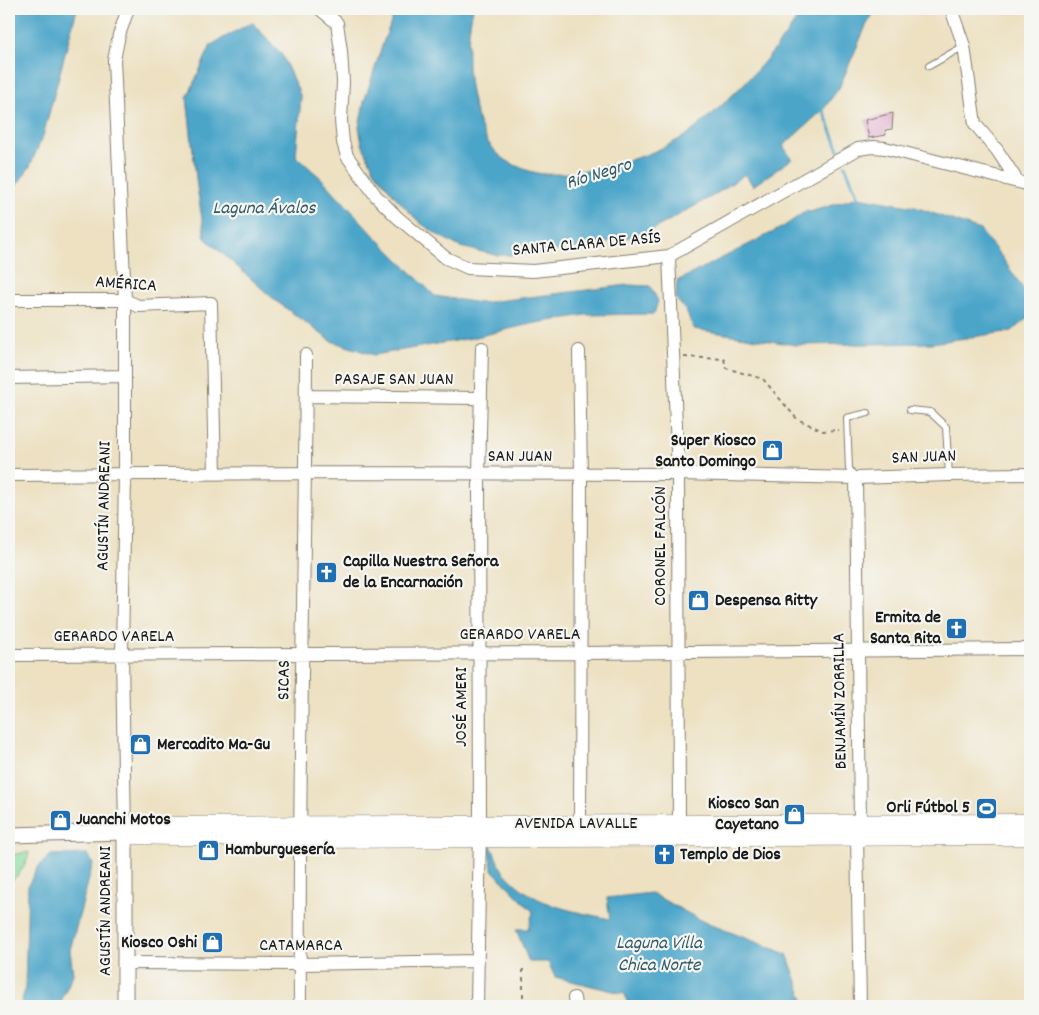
<svg xmlns="http://www.w3.org/2000/svg" width="1039" height="1015" font-family="Dekko,sans-serif">
<style>
.green{fill:#82d99e;stroke:#4f7a5d}
.water{fill:#4ca5c9;stroke:#346072}
.lines{fill:none;stroke-linecap:round;stroke-linejoin:round}
.stream{stroke:#4ca5c9;stroke-width:3}
.building{fill:#d88fc0}
.service-casing{stroke:#847e6f;stroke-width:8}
.minor-casing{stroke:#847e6f;stroke-width:14}
.tertiary-casing{stroke:#847e6f;stroke-width:17}
.secondary-casing{stroke:#847e6f;stroke-width:19}
.path{stroke:#847e6f;stroke-width:2;stroke-dasharray:4 4;stroke-linecap:butt}
.service{stroke:#fff;stroke-width:6}
.minor{stroke:#fff;stroke-width:12}
.tertiary{stroke:#fff;stroke-width:15}
.secondary{stroke:#fff;stroke-width:18}
.labels{text-anchor:middle;dominant-baseline:central;stroke-width:4.5;stroke-linejoin:round;paint-order:stroke}
.street-label{font-size:18px;fill:#1c1c1c;stroke:#f6f6f2}
.poi-label{font-size:18px;font-weight:bold;fill:#1c1c1c;stroke:#f6f6f2;text-anchor:start}
.water-label{font-size:19px;font-style:italic;fill:#325a6a;stroke:#f6f6f2}
</style>
<rect width="100%" height="100%" fill="#f6f6f2"/>
<filter id="ink" filterUnits="userSpaceOnUse"><feTurbulence type="fractalNoise" baseFrequency=".02" numOctaves="2"/><feDisplacementMap in="SourceGraphic" scale="10" xChannelSelector="R" yChannelSelector="G"/><feConvolveMatrix kernelMatrix="1 2 1 2 8 2 1 2 1" color-interpolation-filters="sRGB"/></filter>
<filter id="wash" filterUnits="userSpaceOnUse"><feTurbulence type="fractalNoise" baseFrequency=".0096" numOctaves="4" result="noise"/><feDisplacementMap in="SourceGraphic" scale="20" xChannelSelector="R" yChannelSelector="G"/><feGaussianBlur stdDeviation="1.12" result="paint"/><feColorMatrix in="noise" values="0 0 0 0 0 0 0 0 0 0 0 0 0 0 0 0 0 1.4 0 .05"/><feComposite in="paint" operator="in"/></filter>
<g filter="url(#wash)">
<rect width="100%" height="100%" fill="#ede1c2"/>
<path class="green" d="M29,852C27,866 19,874 9,884V855Z"/>
<path class="water" d="M9,9H77L43,136L29,168L9,196Z
M396,9H473C466,38 466,73 473,102C478,120 483,140 497,153C507,163 524,170 537,173C562,179 632,162 655,151C665,147 676,141 685,136C695,130 703,121 712,114C747,83 779,49 803,9H876L866,26L839,88L823,110L783,146L792,159L753,186L745,174L716,194L647,233L584,247L524,255H496L460,247L438,235L419,222L397,199L374,170L362,144L359,127L364,102L383,43Z
M252,22L282,55L301,97L296,156L322,179L373,234L435,296L480,303L628,285L650,286L658,301L654,314L585,315L530,324L472,338L374,355L331,341L276,301L205,238L197,187L187,98L211,45Z
M858,197L915,207L980,230L1001,256L1030,299V319L1027,318L1012,331L932,343L796,345L694,329L686,311L676,299L677,281L783,227L806,211L810,212Z
M490,843C494,851 497,863 503,871C532,906 569,910 610,919L607,898L651,893L704,922L787,954L806,1006H628L625,994L555,977L548,962H529L516,929H528L533,912L493,871L490,858Z
M88,854L93,864L70,950L73,974L59,1006H21L25,987L28,885L38,867L51,855Z"/>
<g class="lines">
<path class="stream" d="M823,110L839,150
M845,165L858,197"/>
</g>
<g id="blocks">
<path class="building" d="M893,113L892,129L885,130L886,135L869,138L865,120Z
M980,800H993V812L979,813Z"/>
</g>
</g>
<g filter="url(#ink)">
<use href="#blocks" fill-opacity="0" stroke="#847e6f" stroke-width="1"/>
<g class="lines">
<defs>
<path id="service" d="M929,66L964,46
M910,410L930,412L946,427L949,475
M856,478L849,469L847,418L868,413"/>
<path id="minor" d="M320,9L337,23L341,51L343,82L341,121L343,142L347,156L376,196L397,217L446,258L468,268L533,271L669,256L858,149L873,147L885,148L1030,185
M951,9L964,46L975,124L997,150L1018,182
M669,256L678,474L679,831
M9,300H125L138,306L211,303L215,474
M579,351L581,475L580,832
M9,378L125,376
M306,396L481,398
M9,475L305,473L678,474L856,478L949,475L1030,474
M856,478L860,824L857,836L860,1006
M9,655L580,653L1030,649
M125,832L122,654L125,474V300L114,60L119,35L128,9
M124,963L300,964L477,961
M574,998L575,1006
M300,1006C298,789 305,572 306,355
M477,1006L480,825L479,474L482,348"/>
<path id="tertiary" d="M9,835L125,832V1006"/>
<path id="secondary" d="M1030,823L130,826L125,832L131,835L299,839L1030,836"/>
</defs>
<use href="#service" class="service-casing"/>
<use href="#minor" class="minor-casing"/>
<use href="#tertiary" class="tertiary-casing"/>
<use href="#secondary" class="secondary-casing"/>
<path class="path" d="M684,357L724,359L726,368L763,379L797,419L823,431L839,430
M523,969V1006"/>
<use href="#service" class="service"/>
<use href="#minor" class="minor"/>
<use href="#tertiary" class="tertiary"/>
<use href="#secondary" class="secondary"/>
</g>
</g>
<defs>
<symbol id="shop-square" viewBox="-11 -11 22 22"><rect x="-9" y="-9" width="18" height="18" rx="4" fill="#1f6fb2" stroke="#f6f6f2"/><path d="M-5-2.5h2.3a2.7 3.5 0 0 1 5.4 0H5L5.5 6h-11ZM-1.5-2.5h3a1.5 2.3 0 0 0-3 0Z" fill="#fff"/></symbol>
<symbol id="church-square" viewBox="-11 -11 22 22"><rect x="-9" y="-9" width="18" height="18" rx="4" fill="#1f6fb2" stroke="#f6f6f2"/><path d="M-1.2-6h2.4v3.5h3.3v2.4h-3.3V6h-2.4V-.1h-3.3v-2.4h3.3Z" fill="#fff"/></symbol>
<symbol id="stadium-square" viewBox="-11 -11 22 22"><rect x="-9" y="-9" width="18" height="18" rx="4" fill="#1f6fb2" stroke="#f6f6f2"/><path d="M0-5a6.5 5 0 1 0 0 10a6.5 5 0 1 0 0-10ZM-3.5-1.8h7v3.6h-7Z" fill="#fff"/></symbol>
</defs>
<g fill-rule="evenodd">
<use href="#shop-square" x="760" y="438" width="25" height="25"/>
<use href="#church-square" x="314" y="560" width="25" height="25"/>
<use href="#shop-square" x="686" y="588" width="25" height="25"/>
<use href="#church-square" x="944" y="616" width="25" height="25"/>
<use href="#shop-square" x="128" y="732" width="25" height="25"/>
<use href="#stadium-square" x="974" y="796" width="25" height="25"/>
<use href="#shop-square" x="782" y="802" width="25" height="25"/>
<use href="#shop-square" x="48" y="808" width="25" height="25"/>
<use href="#shop-square" x="196" y="838" width="25" height="25"/>
<use href="#church-square" x="652" y="842" width="25" height="25"/>
<use href="#shop-square" x="200" y="930" width="25" height="25"/>
</g>
<g class="labels">
<g class="street-label">
<text transform="translate(587 245) rotate(-5)">SANTA CLARA DE ASÍS</text>
<text transform="translate(126 285) rotate(4)">AMÉRICA</text>
<text x="394" y="380">PASAJE SAN JUAN</text>
<text x="520" y="457">SAN JUAN</text>
<text transform="translate(924 458) rotate(-2)">SAN JUAN</text>
<text transform="translate(105 506) rotate(-89)">AGUSTÍN ANDREANI</text>
<text transform="translate(661 546) rotate(-90)">CORONEL FALCÓN</text>
<text x="520" y="635">GERARDO VARELA</text>
<text x="114" y="637">GERARDO VARELA</text>
<text transform="translate(285 680) rotate(-89)">SICAS</text>
<text transform="translate(841 701) rotate(-91)">BENJAMÍN ZORRILLA</text>
<text transform="translate(462 707) rotate(-90)">JOSÉ AMERI</text>
<text x="576" y="824">AVENIDA LAVALLE</text>
<text transform="translate(106 911) rotate(-90)">AGUSTÍN ANDREANI</text>
<text x="301" y="946">CATAMARCA</text>
</g>
<g class="poi-label">
<text x="756" y="441" text-anchor="end">Super Kiosco<tspan x="756" dy="21">Santo Domingo</tspan></text>
<text x="343" y="562">Capilla Nuestra Señora<tspan x="343" dy="21">de la Encarnación</tspan></text>
<text x="715" y="601">Despensa Ritty</text>
<text x="941" y="618" text-anchor="end">Ermita de<tspan x="941" dy="21">Santa Rita</tspan></text>
<text x="157" y="745">Mercadito Ma-Gu</text>
<text x="779" y="804" text-anchor="end">Kiosco San<tspan x="779" dy="21">Cayetano</tspan></text>
<text x="970" y="808" text-anchor="end">Orli Fútbol 5</text>
<text x="76" y="820">Juanchi Motos</text>
<text x="225" y="850">Hamburguesería</text>
<text x="680" y="855">Templo de Dios</text>
<text x="197" y="943" text-anchor="end">Kiosco Oshi</text>
</g>
<g class="water-label">
<text transform="translate(599 175) rotate(-17)">Río Negro</text>
<text x="264" y="209">Laguna Ávalos</text>
<text x="659" y="944">Laguna Villa<tspan x="659" dy="22">Chica Norte</tspan></text>
</g>
</g>
<rect width="1039" height="1015" fill="none" stroke="#f6f6f2" stroke-width="30"/>
</svg>
